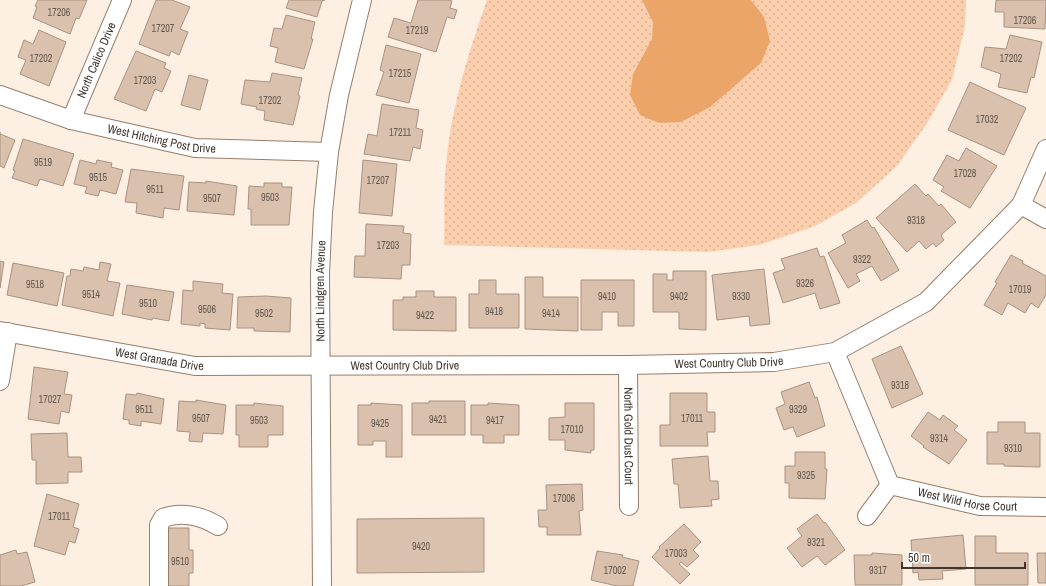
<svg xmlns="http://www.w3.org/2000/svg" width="1046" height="586" font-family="'Archivo Narrow',sans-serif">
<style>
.grass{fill:url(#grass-dots)}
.water{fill:#eca569}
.building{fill:#d9c1ad;stroke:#aa9280}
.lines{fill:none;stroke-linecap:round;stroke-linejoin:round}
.minor-casing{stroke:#957f6c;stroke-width:20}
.minor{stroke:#fff;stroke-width:18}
.labels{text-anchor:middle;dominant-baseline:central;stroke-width:3;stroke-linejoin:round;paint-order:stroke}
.number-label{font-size:10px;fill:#66594e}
.street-label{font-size:12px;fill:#40362e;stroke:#fff}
</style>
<defs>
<pattern id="grass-dots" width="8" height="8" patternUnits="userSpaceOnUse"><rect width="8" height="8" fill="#fbcfad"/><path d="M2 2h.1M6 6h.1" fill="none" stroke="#d8b295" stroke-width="1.8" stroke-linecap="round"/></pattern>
</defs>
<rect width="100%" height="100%" fill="#feefe3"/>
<path class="grass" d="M487,0H966L965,26L952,80L926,125L896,167L856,203L813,227L759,245L708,252L444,245C445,219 443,192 446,166C451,108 468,54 487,0Z"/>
<path class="water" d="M642,0H751L764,17L770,41L761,63L710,107L681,122L659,123L640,115L630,95L633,74L652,39L653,22Z"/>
<path class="building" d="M38,0H87L79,19L76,18L70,34L33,18L37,7L35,6Z
M156,0H172L190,7L180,29L188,32L179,55L171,51L169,56L139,44Z
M289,0H325L322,1L317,17L286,8Z
M418,0H450L452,1L450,8L457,10L454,19L447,17L436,52L388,37L394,18L411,23Z
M996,0H1046L1045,29L1004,27V12H995Z
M286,15L315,22L311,39H313L304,69L275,62L278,48L270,46L274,28L282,29Z
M39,30L66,42L49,86L20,74L26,60L18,57L24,40L33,44Z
M1010,35L1042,42L1034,78L1031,77L1027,93L998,87L1001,74L981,67L985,47L1006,49Z
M386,45L421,54L409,103L376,95L384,72L380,70Z
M136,51L166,63L164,68L171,71L162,92L155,89L146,111L114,99Z
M272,73L302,78L298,95L300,96L293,125L264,120L265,111L256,109L257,107L241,104L245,80L270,82Z
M189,75L208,80L200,110L181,105Z
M970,82L1026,108L1004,155L948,130Z
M382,104L419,110L416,128L423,130L420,149L413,147L410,161L364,154L368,134L377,136Z
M0,132V134L15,140L4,168L0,166Z
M23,139L74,154L63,186L40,179L37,186L12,178L15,171L13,170Z
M966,148L997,166L970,208L941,191L944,187L933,180L947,155L959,161Z
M80,160L96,164L97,160L112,163L111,167L123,170L116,194L100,190L98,196L85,193L87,187L74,184Z
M363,160L397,164L392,216L359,213Z
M131,169L184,176L179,210L164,208L163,218L136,213L137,203L125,202Z
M206,181L237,186L234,215L187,211L189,182L206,183Z
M264,183H282V187H292L289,225H251V209H248L249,186L264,187Z
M915,184L926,196L928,194L939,206L941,204L956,222L942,234L941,236L944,240L936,247L933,243L926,249L919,241L907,252L876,218Z
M867,220L872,228L874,227L899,270L881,281L872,266L856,274L860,281L848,288L828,253L846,243L842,235Z
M366,224L404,226L403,233L411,234L410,265H402L401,279L354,277L355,256H365Z
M817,248L820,257L824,256L840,303L820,309L815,293L783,303L773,273L785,269L781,259Z
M1011,255L1023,261L1022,263L1046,276V295L1038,308L1031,303L1025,313L1008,303L1002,315L984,305L997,283L995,282Z
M0,261L4,262L0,288Z
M100,262L111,264L107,281L120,283L113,316L62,305L67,276H70L71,269L83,271L84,267L99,270Z
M13,263L64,273L57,306L7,295Z
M764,269L770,324L750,326L749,316L717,320L712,275Z
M673,271H706V330L679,329V312H653V274H667V280H673Z
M525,277H543V297H578V331L525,329Z
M479,280H496V294H519V328H469V294H479Z
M581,280H634V326H618V312H602V330H581Z
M193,281L223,284L222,293L233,294L230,330L205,328V324L200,323V326L181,324L183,290L193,291Z
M127,285L174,292L169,321L153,318L152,320L122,314Z
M416,291H434V297H456V331L393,330V300H403V297H416Z
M266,296L291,298L290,332L254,331V328H237L238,297Z
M901,346L923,394L892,408L872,359Z
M34,367L68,372L64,394L72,395L69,413L61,411L59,424L28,419Z
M809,382L815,398L817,397L825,426L797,437L793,427L784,430L776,408L785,404L781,392Z
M137,393L164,399L161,424L141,421V426L129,424V420L123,419L126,394L136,395Z
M670,393H707V412H715V432H707L708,446H660V425H670Z
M196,400L226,405L223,434L203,433L202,442L189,441L190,432L177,431L179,401L196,402Z
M429,401H465V435H412V403H429Z
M254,403L283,406V435H268V447H239V435H236V405H254Z
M371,403L402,405V457H386V441H373V445H358V405H371Z
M488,403L519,405V435H504V443H483V435H471V405H488Z
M565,403H594V450H591V453L565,450V440H549V418L565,417Z
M928,412L940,420L943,415L958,426L954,430L967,440L949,464L923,447L924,446L911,436Z
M998,422H1025V433H1040V467L1004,466V464H987V432H998Z
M67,433L68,457H81L82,472H68V483L36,484V460H32L31,434Z
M795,452H825V469H827L825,499L789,498V483H785V466H795Z
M708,456L710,481H718L719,499L711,500L712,506L680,508L678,484H674L672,459Z
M582,484L583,510L579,511L581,535H547V527H539L538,510H547L546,485Z
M47,494L79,504L73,527L79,529L75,543L69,541L65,555L34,546Z
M817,514L824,523L825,522L845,550L825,565L817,556L802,567L787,548L802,536L797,529Z
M484,518V572L357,573V519Z
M684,524L701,542L693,550L699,556L687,567L681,562L679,564L690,574L680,584L652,557L660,548L659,547Z
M166,528H189V550H193V573H189V586H166Z
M963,535L966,569L942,571L943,579L919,580L918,572L913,573L911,540Z
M975,536H996V553H1028V585H975Z
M16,550L17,554L27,552L35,582L21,586H0V555Z
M597,551L623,555L622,557L639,561L633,586H617L591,580Z
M872,553L902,555V585H855L854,555H872Z
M1037,553H1046V583H1038Z"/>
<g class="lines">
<defs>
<g id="minor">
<path id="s1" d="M0,95L71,120L195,148L329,152"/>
<path id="s2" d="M71,120L122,0"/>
<path d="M1021,205L1046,219"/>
<path id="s3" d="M0,331L195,366L628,365L774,362L835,352L926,302L1021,205L1046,149"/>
<path id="s4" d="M835,352L890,485L980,506L1046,507"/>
<path id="s5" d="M628,365L629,506"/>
<path d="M0,381L8,332"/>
<path d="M867,516L890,485"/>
<path d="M159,586V525L163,518C181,511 202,516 218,526"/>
<path id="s6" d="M322,586L320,273L323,212L329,152L339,95L362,0"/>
</g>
</defs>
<use href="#minor" class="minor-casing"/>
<use href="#minor" class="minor"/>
</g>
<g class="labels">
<g class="number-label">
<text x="59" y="12">17206</text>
<text x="1025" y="20">17206</text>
<text x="163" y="28">17207</text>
<text x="417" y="30">17219</text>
<text x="41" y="58">17202</text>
<text x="1011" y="58">17202</text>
<text x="400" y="73">17215</text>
<text x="145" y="80">17203</text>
<text x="270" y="100">17202</text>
<text x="987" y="119">17032</text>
<text x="400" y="132">17211</text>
<text x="43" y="162">9519</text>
<text x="965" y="173">17028</text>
<text x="98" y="177">9515</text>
<text x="378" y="180">17207</text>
<text x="155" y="189">9511</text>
<text x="270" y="197">9503</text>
<text x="212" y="198">9507</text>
<text x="916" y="220">9318</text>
<text x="388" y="245">17203</text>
<text x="862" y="259">9322</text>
<text x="805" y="283">9326</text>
<text x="35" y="284">9518</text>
<text x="1020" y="289">17019</text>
<text x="91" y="294">9514</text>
<text x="607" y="296">9410</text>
<text x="679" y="296">9402</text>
<text x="741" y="296">9330</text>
<text x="148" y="303">9510</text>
<text x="207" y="309">9506</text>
<text x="494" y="311">9418</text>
<text x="264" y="313">9502</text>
<text x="551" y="313">9414</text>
<text x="425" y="315">9422</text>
<text x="900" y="385">9318</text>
<text x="50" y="399">17027</text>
<text x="144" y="409">9511</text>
<text x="798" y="409">9329</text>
<text x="201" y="418">9507</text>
<text x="692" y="418">17011</text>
<text x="438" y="419">9421</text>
<text x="259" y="420">9503</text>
<text x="495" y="420">9417</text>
<text x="380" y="423">9425</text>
<text x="572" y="429">17010</text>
<text x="939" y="438">9314</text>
<text x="1013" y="448">9310</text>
<text x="806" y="475">9325</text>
<text x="564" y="498">17006</text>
<text x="59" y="516">17011</text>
<text x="816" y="542">9321</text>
<text x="421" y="546">9420</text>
<text x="676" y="553">17003</text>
<text x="180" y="561">9510</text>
<text x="615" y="570">17002</text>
<text x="878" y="570">9317</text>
</g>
<g class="street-label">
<text stroke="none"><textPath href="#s2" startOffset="65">North Calico Drive</textPath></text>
<text stroke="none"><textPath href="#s1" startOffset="168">West Hitching Post Drive</textPath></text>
<text stroke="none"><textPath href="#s6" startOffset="295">North Lindgren Avenue</textPath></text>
<text stroke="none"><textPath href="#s3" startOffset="162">West Granada Drive</textPath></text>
<text stroke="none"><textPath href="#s3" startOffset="732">West Country Club Drive</textPath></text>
<text stroke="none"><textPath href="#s3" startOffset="408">West Country Club Drive</textPath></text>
<text stroke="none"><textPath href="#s5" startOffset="71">North Gold Dust Court</textPath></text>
<text stroke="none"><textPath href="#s4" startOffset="223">West Wild Horse Court</textPath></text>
</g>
</g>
<path d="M902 562v6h123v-6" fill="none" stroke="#40362e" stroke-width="2"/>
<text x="908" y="562" font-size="12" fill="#40362e" stroke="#ffffff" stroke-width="3" paint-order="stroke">50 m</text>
</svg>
